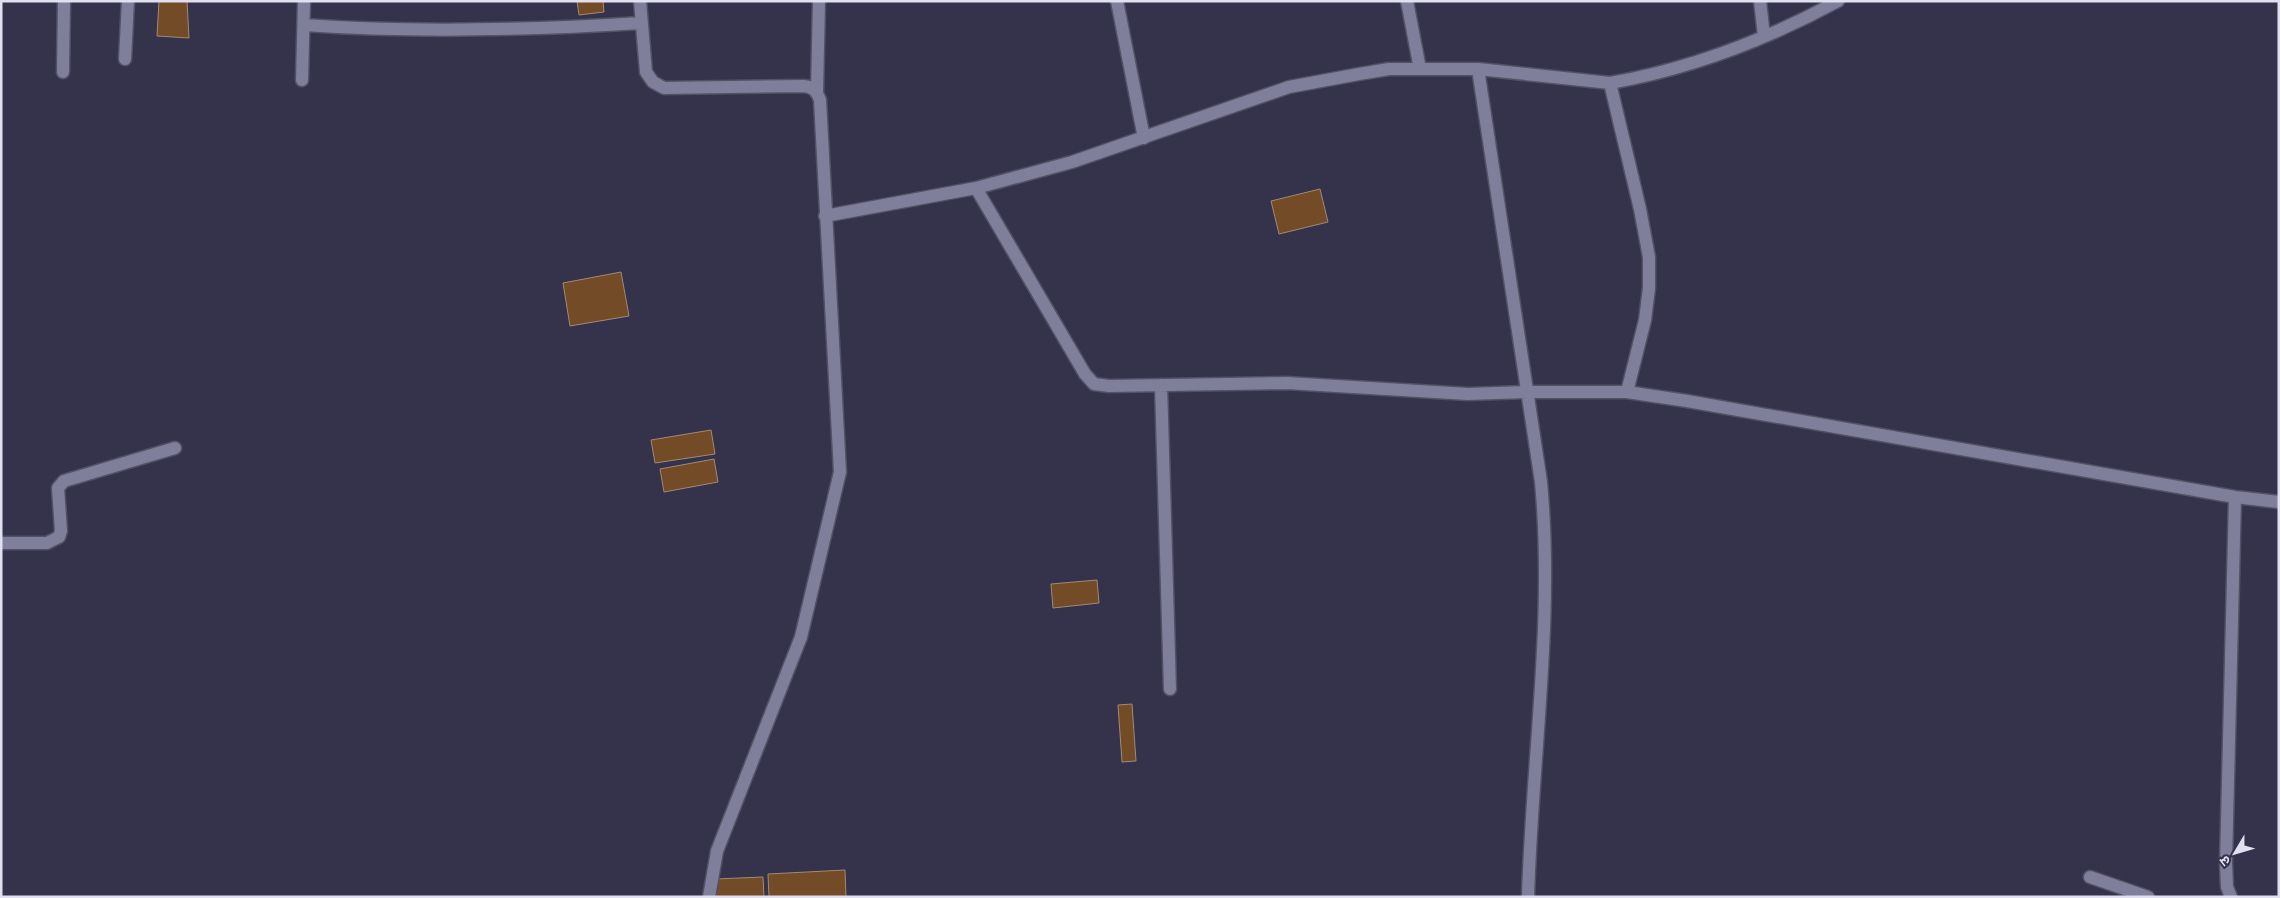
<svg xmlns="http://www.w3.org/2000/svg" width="2280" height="898" font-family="Montserrat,'Noto Sans Devanagari',sans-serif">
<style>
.building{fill:#734b26;stroke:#a28a75}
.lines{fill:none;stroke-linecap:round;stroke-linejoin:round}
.minor-casing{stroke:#525166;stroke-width:15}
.minor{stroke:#7f7f9b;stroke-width:12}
</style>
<rect width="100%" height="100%" fill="#34334b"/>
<path class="building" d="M159,1H187L189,38L157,36Z
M577,1H603L604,12L579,15Z
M1320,189L1328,222L1279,234L1271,201Z
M621,272L629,316L570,326L563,283Z
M711,430L715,454L655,463L651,440Z
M714,459L718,482L664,492L660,469Z
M1097,580L1099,603L1053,608L1051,584Z
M1132,704L1136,761L1122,762L1118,705Z
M845,870L846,897H769L768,874Z
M763,877L764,897H716L715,879Z"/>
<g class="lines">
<defs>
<path id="minor" d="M640,1L646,72L653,82L664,88L804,86C814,87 817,92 820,100L840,472L801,637L717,851L709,897
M1117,1L1144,138
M1407,1L1420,69
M1760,1L1764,36
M304,25C416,33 529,30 641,23
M125,59L128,1
M1478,69L1541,482C1554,620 1532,758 1528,897
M63,72L64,1
M302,80L304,1
M1610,83L1640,209L1649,257V288L1645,320L1627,392
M817,92L819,1
M976,188L1085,374L1094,384L1109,386L1287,383L1468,394L1526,392H1627L1687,401L2235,497L2279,502
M825,216L976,188L1072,162L1289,87L1359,74L1389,69H1478L1610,83C1690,69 1766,40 1838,1
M1161,385L1170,689
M1,543H47L59,537L61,531L58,488L64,481L175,448
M2090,877L2148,897
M2231,897L2227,887L2226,863L2235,497"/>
</defs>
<use href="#minor" class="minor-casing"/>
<use href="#minor" class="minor"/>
</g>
<rect width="2280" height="898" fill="none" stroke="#e0e0f0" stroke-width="5"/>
<g transform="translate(2235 853) rotate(232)" stroke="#34334b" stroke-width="4" paint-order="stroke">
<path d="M0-4L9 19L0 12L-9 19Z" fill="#e0e0f0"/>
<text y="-8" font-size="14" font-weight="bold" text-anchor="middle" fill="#e0e0f0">उ</text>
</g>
</svg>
